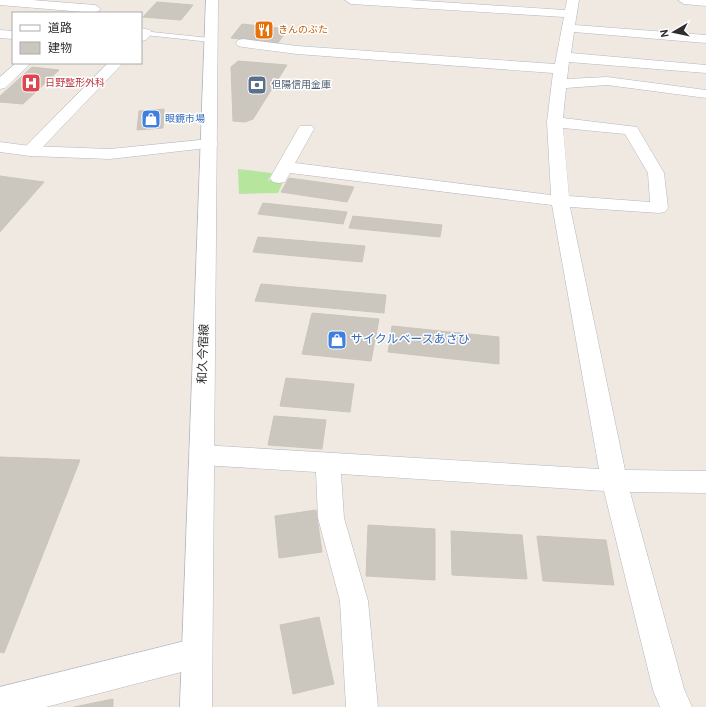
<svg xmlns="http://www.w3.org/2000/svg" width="706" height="707" font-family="Overpass,'Noto Sans JP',sans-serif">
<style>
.green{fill:#b6e59e}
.building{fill:#cbc7bf;stroke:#cbc5ba}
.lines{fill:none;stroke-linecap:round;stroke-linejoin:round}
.service-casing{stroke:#b4b7c1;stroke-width:1}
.minor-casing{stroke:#b4b7c1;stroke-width:1}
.tertiary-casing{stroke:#b4b7c1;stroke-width:1}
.secondary-casing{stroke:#b4b7c1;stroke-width:1}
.service{fill:#fff;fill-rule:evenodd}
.minor{fill:#fff;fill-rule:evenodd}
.tertiary{fill:#fff;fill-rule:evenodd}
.secondary{fill:#fff;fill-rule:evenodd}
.labels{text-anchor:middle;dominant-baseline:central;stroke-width:3;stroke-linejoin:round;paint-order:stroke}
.far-food-label{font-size:10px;fill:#c56008;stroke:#fff;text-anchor:start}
.far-health-label{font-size:10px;fill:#be3a42;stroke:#fff;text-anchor:start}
.far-service-label{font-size:10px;fill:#4e5e75;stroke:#fff;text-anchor:start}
.far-shop-label{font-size:10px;fill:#366cbe;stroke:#fff;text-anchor:start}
.shop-label{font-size:12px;fill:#366cbe;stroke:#fff;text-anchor:start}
.street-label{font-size:12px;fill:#2e2e2e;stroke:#fff}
</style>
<rect width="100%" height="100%" fill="#efe9e1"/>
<path class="green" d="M238,169L272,173L268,180L283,182L278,193L239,194Z"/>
<path class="building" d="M157,2L193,5L181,20L143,17Z
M242,24L288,29L278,43L231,38Z
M238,61L287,65L253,119L245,122L233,121L231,67Z
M32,67L59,70L23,104L0,102V96Z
M164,109L163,128L137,130L139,111Z
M0,176L44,182L0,232Z
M289,178L354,187L347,202L281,192Z
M263,203L347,212L343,224L258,214Z
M353,216L442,225L440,237L349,228Z
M258,237L365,246L362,262L253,252Z
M261,284L386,295L384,313L255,301Z
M312,313L379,319L371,361L302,354Z
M392,326L499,337V364L388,352Z
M286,378L354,384L350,412L280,406Z
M274,416L326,420L322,449L268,445Z
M0,457L80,460L4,653L0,652Z
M316,510L322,552L279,558L275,516Z
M368,525L435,529V580L366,576Z
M451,531L522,535L527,579L452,575Z
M537,536L606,540L614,585L543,581Z
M319,617L334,684L293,694L280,625Z
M113,699V707H74Z"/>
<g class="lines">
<defs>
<path id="service" d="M142,31L210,38L214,40L210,42L145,35H142Z"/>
<path id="minor" d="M0,0H32L95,5L101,9L95,13L0,5Z
M345,0H409L565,10L567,0H579L575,25L706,35V43L574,32L571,53L706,65V73L569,62L567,79L607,77L706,90V98L607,85L566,88L563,118L637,127L664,173L668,208L665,212L659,213L570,207L625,470L706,471V493L630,492L684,689L692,707H660L653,690L604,491L341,474L344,518L368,601L378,707H346L340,601L318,518L316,472L202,465L193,462L190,455L193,448L202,445L599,469L552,205L290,173L285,182L279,183L273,182L270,178L298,129L300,126H312L314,129L295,163L551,195L547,122L553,73L297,54L243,47L238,46L236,43L238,40L243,39L297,46L555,64L564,17L351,4ZM563,128L625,134L648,173L650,202L569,196Z
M678,0H706V6L684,4Z
M141,28L150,30L152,33L146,40L141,41Z
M0,30L13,31V39L0,38Z
M16,63H31L5,88L0,89V77Z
M108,63H123L36,154L30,156L24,154L22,151L24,148Z
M197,638L208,642L212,653L208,664L197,668L46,707H0V687Z"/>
<path id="tertiary" d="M210,139L216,141L218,144L216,147L110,159L30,156L0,152V142L30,146L110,149Z"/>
<path id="secondary" d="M206,0H218L212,707H180Z"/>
</defs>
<use href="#service" class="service-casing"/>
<use href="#minor" class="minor-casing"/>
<use href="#tertiary" class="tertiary-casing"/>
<use href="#secondary" class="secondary-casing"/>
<use href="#service" class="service"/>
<use href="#minor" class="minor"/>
<use href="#tertiary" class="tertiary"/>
<use href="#secondary" class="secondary"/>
</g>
<defs>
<symbol id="restaurant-square" viewBox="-11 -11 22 22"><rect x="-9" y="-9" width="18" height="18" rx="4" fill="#e8710a" stroke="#fff"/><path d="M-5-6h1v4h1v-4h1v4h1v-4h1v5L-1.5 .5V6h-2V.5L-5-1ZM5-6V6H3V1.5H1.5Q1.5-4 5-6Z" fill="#fff"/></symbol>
<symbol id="hospital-square" viewBox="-11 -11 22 22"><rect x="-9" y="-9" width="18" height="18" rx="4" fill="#e0444e" stroke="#fff"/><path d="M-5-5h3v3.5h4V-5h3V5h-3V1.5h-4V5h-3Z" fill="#fff"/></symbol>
<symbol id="bank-square" viewBox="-11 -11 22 22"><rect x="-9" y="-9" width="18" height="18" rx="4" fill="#5c6f8a" stroke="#fff"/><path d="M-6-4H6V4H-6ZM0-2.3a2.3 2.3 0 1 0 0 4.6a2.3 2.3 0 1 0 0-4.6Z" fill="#fff"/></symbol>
<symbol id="shop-square" viewBox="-11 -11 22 22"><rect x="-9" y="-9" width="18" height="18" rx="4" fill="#3f7fe0" stroke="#fff"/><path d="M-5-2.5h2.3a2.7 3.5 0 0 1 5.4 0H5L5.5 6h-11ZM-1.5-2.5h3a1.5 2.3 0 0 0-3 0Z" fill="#fff"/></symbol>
</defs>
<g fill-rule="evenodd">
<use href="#restaurant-square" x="253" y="19" width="22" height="22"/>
<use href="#hospital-square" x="20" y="72" width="22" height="22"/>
<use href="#bank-square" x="246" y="74" width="22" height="22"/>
<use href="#shop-square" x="140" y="108" width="22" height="22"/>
<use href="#shop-square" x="326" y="329" width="22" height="22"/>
</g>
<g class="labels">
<g class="far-food-label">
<text x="278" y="30">きんのぶた</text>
</g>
<g class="far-health-label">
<text x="45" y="83">日野整形外科</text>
</g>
<g class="far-service-label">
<text x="271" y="85">但陽信用金庫</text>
</g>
<g class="far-shop-label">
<text x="165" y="119">眼鏡市場</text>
</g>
<g class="shop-label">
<text x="351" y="340">サイクルベースあさひ</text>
</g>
<g class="street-label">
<text transform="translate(204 354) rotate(-88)">和久今宿線</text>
</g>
</g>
<rect x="12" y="12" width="130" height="52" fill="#ffffff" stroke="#ababab"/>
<rect x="20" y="25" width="20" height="6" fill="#ffffff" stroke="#ababab"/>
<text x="48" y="32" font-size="12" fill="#2e2e2e">道路</text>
<rect x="20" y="42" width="20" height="12" fill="#cbc7bf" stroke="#ababab"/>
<text x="48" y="52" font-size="12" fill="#2e2e2e">建物</text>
<g transform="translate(674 32) rotate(261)" stroke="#ffffff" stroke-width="3" paint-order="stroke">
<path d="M0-3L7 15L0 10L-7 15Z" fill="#2e2e2e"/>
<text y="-6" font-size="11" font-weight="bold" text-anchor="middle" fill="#2e2e2e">N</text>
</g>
</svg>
